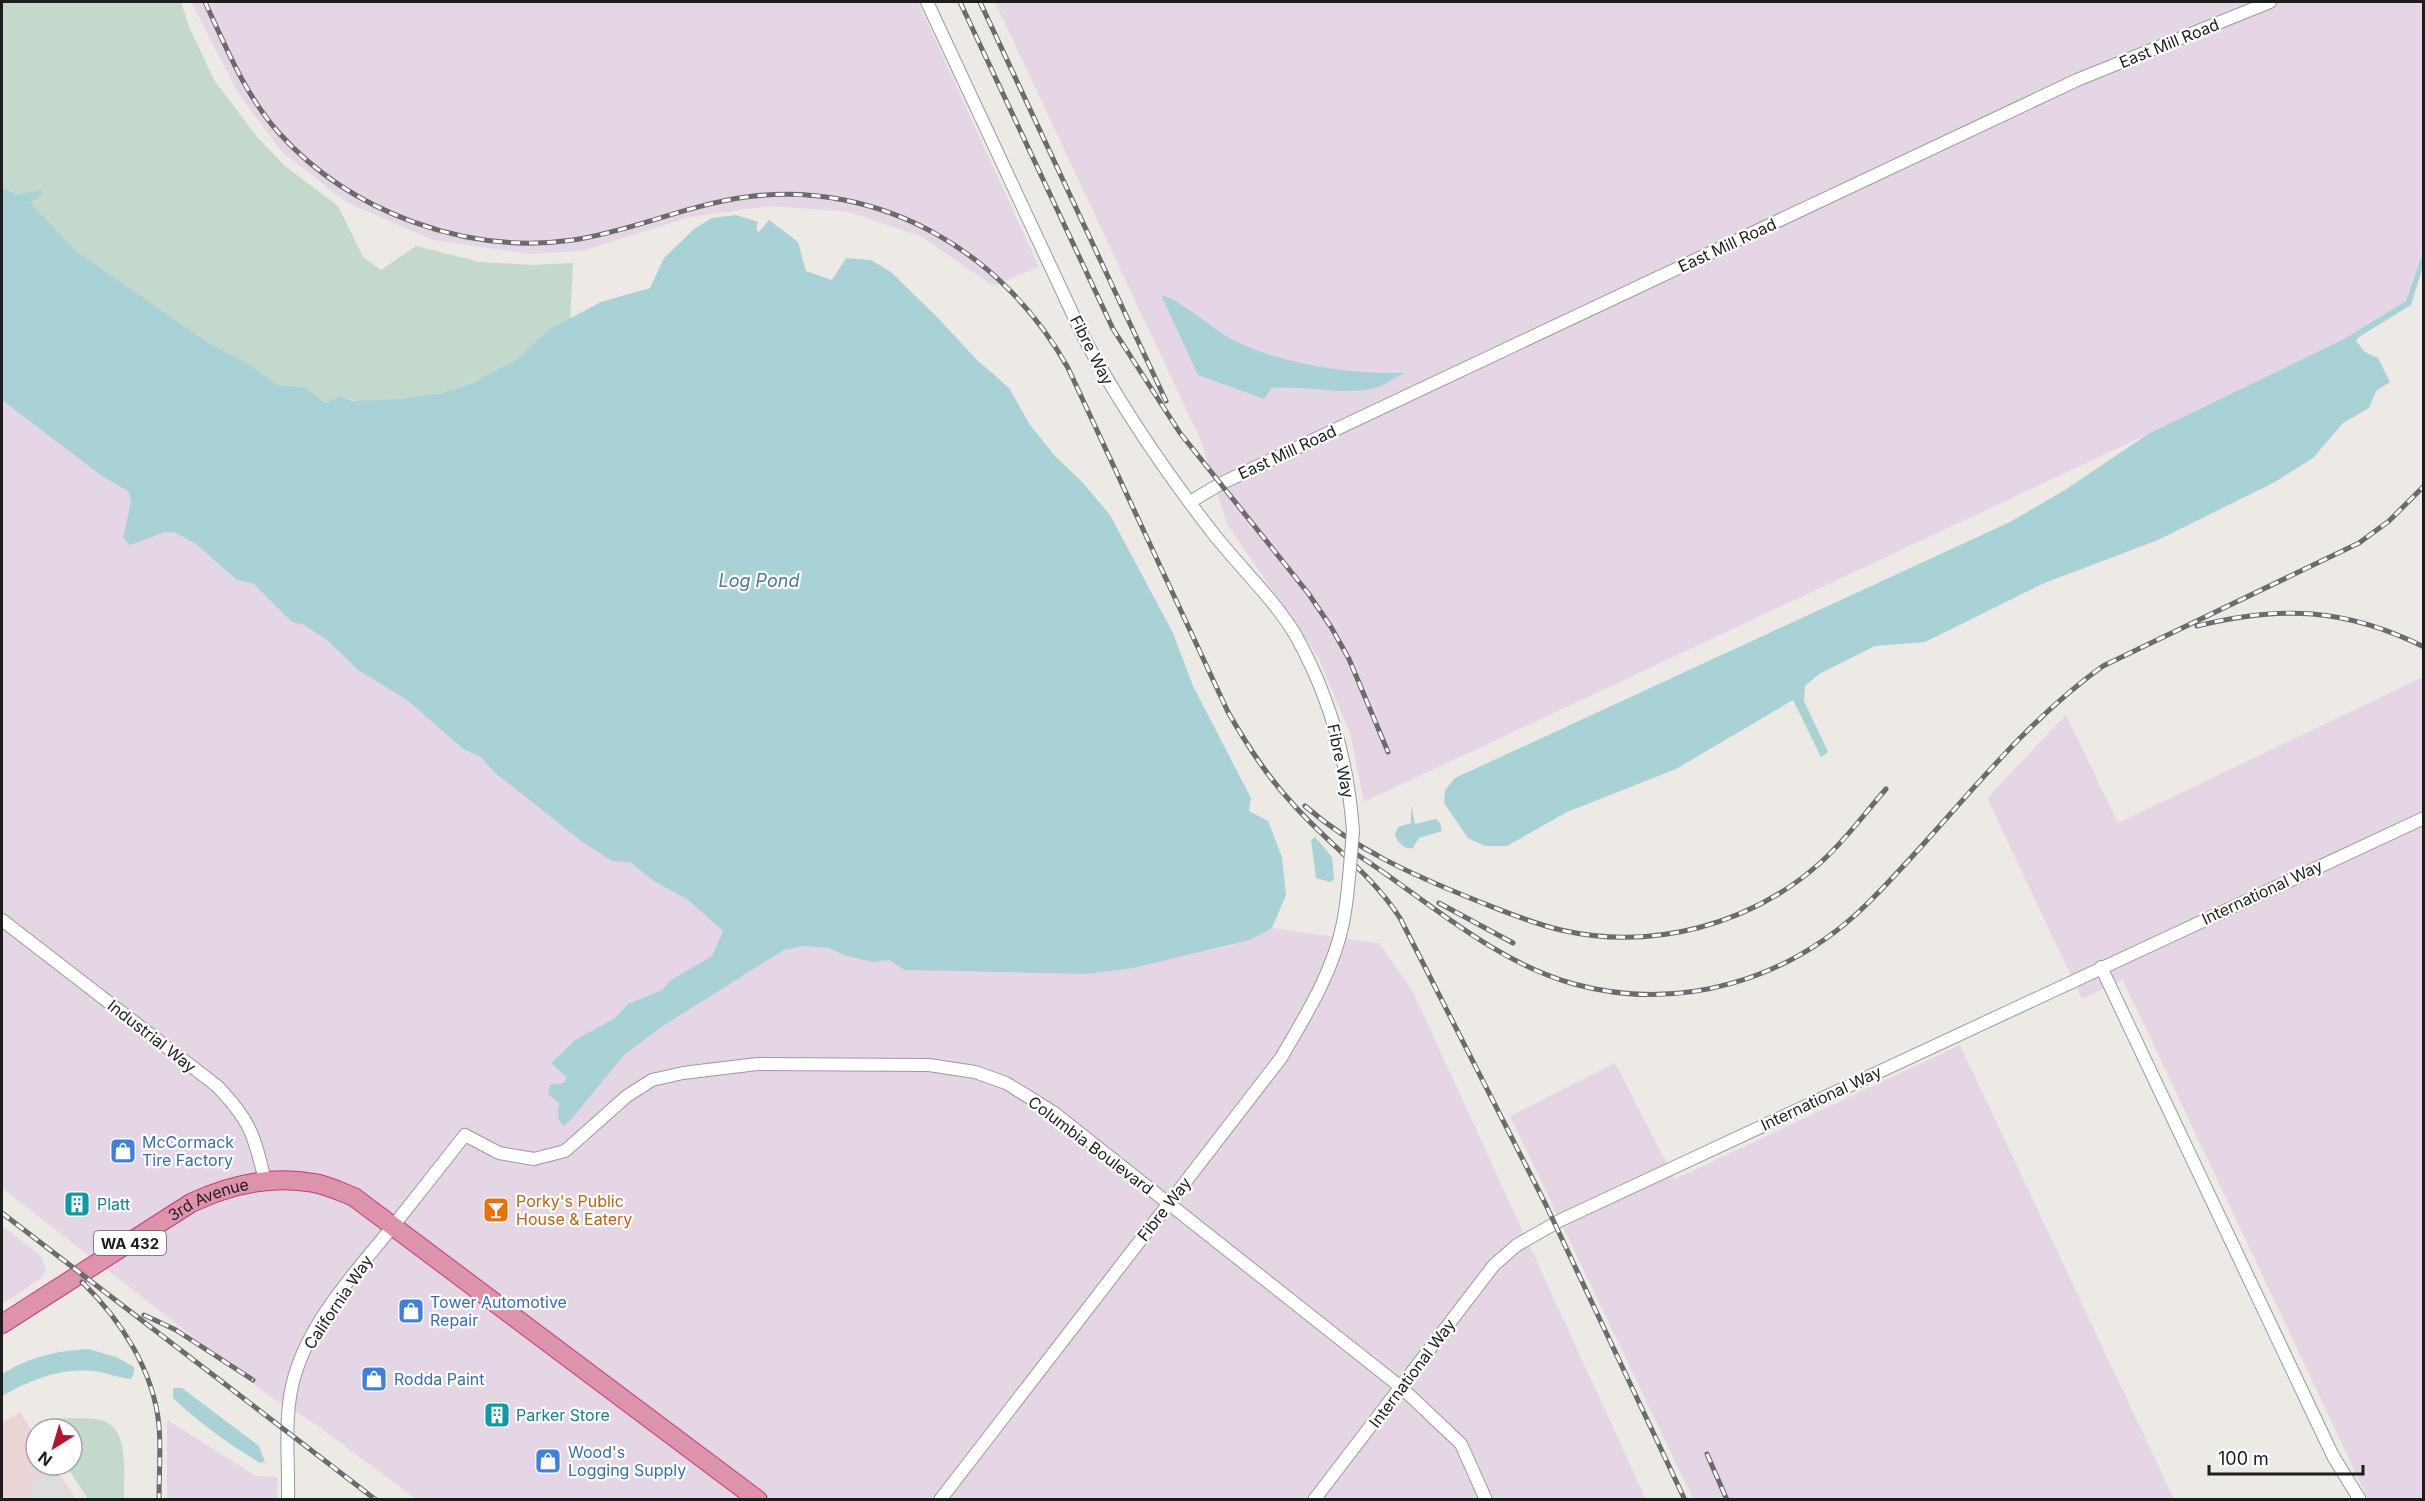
<svg xmlns="http://www.w3.org/2000/svg" width="2425" height="1501" font-family="Inter,sans-serif">
<style>
.commercial{fill:#ecd5d7}
.industrial{fill:#e5d6e5}
.wetland{fill:#c2d9cc}
.parking{fill:#ddd}
.water{fill:#a9d2d6}
.lines{fill:none;stroke-linecap:round;stroke-linejoin:round}
.minor-casing{stroke:#9a9a9a;stroke-width:14}
.highway-casing{stroke:#c6367b;stroke-width:20}
.minor{stroke:#fff;stroke-width:12}
.highway{stroke:#dd93ab;stroke-width:18}
.rail-casing{stroke:#6b6b6b;stroke-width:5}
.rail{stroke:#fff;stroke-width:3;stroke-dasharray:9;stroke-linecap:butt}
.minor-bridge-casing{stroke:#9a9a9a;stroke-width:14;stroke-linecap:butt}
.minor-bridge{stroke:#fff;stroke-width:12}
.labels{text-anchor:middle;dominant-baseline:central;stroke-width:4.5;stroke-linejoin:round;paint-order:stroke}
.shield{fill:#fff;stroke:#616161;stroke-width:1.5}
.shield-label{font-size:15px;font-weight:bold;fill:#1d1d1d}
.street-label{font-size:16px;fill:#1d1d1d;stroke:#fff}
.shop-label{font-size:16px;fill:#366cbe;stroke:#fff;text-anchor:start}
.food-label{font-size:16px;fill:#c56008;stroke:#fff;text-anchor:start}
.culture-label{font-size:16px;fill:#0d838f;stroke:#fff;text-anchor:start}
.water-label{font-size:18px;font-style:italic;fill:#4d7a94;stroke:#fff}
</style>
<rect width="100%" height="100%" fill="#ede9e4"/>
<path class="commercial" d="M20,1412L36,1437V1465H54L76,1499L2,1500V1423Z"/>
<path class="industrial" d="M191,2H918L1039,267L993,286L922,237L850,212L770,206L690,217L582,251L529,254L433,240L346,202L281,151L237,91Z
M995,2H2423V252L2406,301L2344,339L2148,434L1364,802L1350,733L1318,657L1227,524L1201,441Z
M2,400L103,477L128,491L131,501L165,532L176,533L196,544L237,580L254,584L292,622L304,625L327,640L358,670L407,700L463,749L481,757L494,772L630,861L654,881L688,900L723,931L712,956L671,980L662,990L628,1004L615,1018L575,1040L551,1063L567,1078L558,1118L586,1100L624,1055L663,1026L784,950L803,946L829,948L843,955L872,962L889,960L904,970L1087,974L1225,947L1250,940L1272,928L1379,943L1412,990L1646,1499H416L311,1421L269,1396L2,1188Z
M2423,677V1499H2368L2123,980L2082,999L1987,798L2066,715L2118,823Z
M1960,1045L2174,1499H1693L1510,1116L1615,1063L1675,1179Z
M2,1226L41,1256L46,1269L42,1278L2,1304Z
M167,1420L256,1476L278,1477L277,1499H167Z"/>
<path class="wetland" d="M2,2H181L189,27L214,80L257,137L285,166L338,206L363,257L381,270L416,246L480,262L533,265L573,263L570,321C544,332 536,347 515,361C477,387 383,415 340,396L326,403L305,387L278,385L244,361L209,343L76,251L29,203L32,194L17,195L2,187Z
M57,1418C71,1419 87,1417 100,1420C131,1426 123,1476 124,1499H88L66,1465H72V1429H46L49,1423Z"/>
<path class="parking" d="M40,1465H50L72,1499H35L26,1484L44,1473Z"/>
<path class="water" d="M2,187L17,195L41,190L42,195L30,203L76,251L209,343L244,361L278,385L305,387L326,403L340,396L353,401L402,399L441,393L472,383L515,361L550,329L601,302L650,288L664,258L694,229L712,218L736,215L758,222L756,230L759,232L769,220L798,242L806,271L832,280L846,258L871,260L891,272L938,318L976,359L1009,388L1030,425L1055,456L1083,483L1110,515L1173,633L1193,686L1251,798L1249,811L1268,821L1282,857L1286,895L1272,928L1250,940L1133,968L1087,974L904,970L889,960L872,962L843,955L829,948L803,946L784,950L663,1026L624,1055L570,1121L563,1126L558,1118L559,1103L548,1094L550,1085L564,1083L567,1078L551,1063L575,1040L615,1018L628,1004L662,990L671,980L712,956L723,931L688,900L654,881L630,862L612,861L581,841L494,772L481,757L463,749L407,700L358,670L327,640L304,625L292,622L254,584L237,580L196,544L176,533L165,532L130,545L123,538L131,501L128,491L103,477L2,400Z
M2423,252V266L2411,305L2359,337L2356,341L2365,352L2378,358L2390,382L2376,391L2369,408L2343,423L2313,458L2273,483L2158,540L2042,584L1925,642L1875,646L1819,674L1805,686L1804,701L1828,752L1821,757L1793,700L1676,769L1567,812L1507,846H1485L1468,838L1444,803L1445,790L1455,778L2010,522L2065,490L2148,434L2344,339L2406,301Z
M1161,295C1181,299 1216,333 1239,343C1291,366 1349,374 1405,373C1394,378 1382,387 1371,389C1338,395 1305,385 1272,388L1264,399L1198,375Z
M1411,805L1415,824L1436,819L1440,823L1442,831L1419,838L1413,848C1404,850 1397,842 1395,834L1398,827L1411,823Z
M1315,837L1332,857L1334,879L1331,882L1316,878L1311,840Z
M88,1349L116,1357L134,1367V1373L131,1379C120,1378 110,1374 99,1372C64,1366 32,1379 2,1396V1374C30,1357 55,1351 88,1349Z
M173,1388H182L259,1446L265,1462L260,1463C229,1444 199,1423 173,1398Z"/>
<g class="lines">
<defs>
<path id="minor" d="M927,2L1083,336C1121,407 1166,473 1216,537C1241,568 1277,603 1296,636C1330,697 1348,761 1353,831
M1190,502L1220,484L2077,80L2270,2
M2,920L217,1086C250,1120 254,1135 265,1180
M2101,967L2333,1456L2360,1500
M288,1500C289,1463 284,1422 292,1386C306,1324 355,1273 394,1225C418,1195 441,1165 465,1135L499,1153L534,1159L565,1151L627,1096L652,1080L683,1073L757,1064L929,1065L975,1072L1006,1083L1053,1112L1402,1388L1461,1444L1486,1500
M940,1500L1281,1058
M1314,1500L1494,1265L1517,1245L1561,1220L2424,818"/>
<g id="highway">
<path id="s1" d="M2,1324L191,1203C229,1185 271,1175 314,1183C327,1185 341,1192 354,1197L758,1500"/>
</g>
</defs>
<use href="#minor" class="minor-casing"/>
<use href="#highway" class="highway-casing"/>
<use href="#minor" class="minor"/>
<use href="#highway" class="highway"/>
<defs>
<path id="rail" d="M205,2C226,47 245,95 279,133C351,213 468,255 573,240C632,231 687,205 746,197C881,179 1004,253 1068,368L1228,712C1247,745 1266,775 1292,803C1327,843 1371,873 1400,918L1545,1203L1685,1500
M960,2L1113,329L1180,433L1308,593L1331,627L1349,659L1388,752
M980,2L1166,401
M2197,626C2280,605 2346,608 2424,647
M1305,806C1356,850 1413,875 1475,900C1503,911 1531,923 1561,930C1652,951 1750,925 1819,864C1845,841 1864,814 1886,789
M1349,849L1389,876
M1383,872C1441,913 1504,965 1574,984C1680,1013 1790,980 1867,904C1947,825 2011,732 2103,666L2359,543L2389,521L2424,486
M1439,903L1513,943
M2,1213L376,1500
M82,1282C121,1320 154,1371 159,1426C161,1450 159,1475 159,1500
M144,1315L176,1330L253,1380
M1707,1454L1727,1500"/>
</defs>
<use href="#rail" class="rail-casing"/>
<use href="#rail" class="rail"/>
<defs>
<path id="minor-bridge" d="M1281,1058C1306,1015 1333,972 1343,923C1349,893 1350,861 1353,831"/>
</defs>
<use href="#minor-bridge" class="minor-bridge-casing"/>
<use href="#minor-bridge" class="minor-bridge"/>
</g>
<defs>
<symbol id="shop-square" viewBox="-11 -11 22 22"><rect x="-9" y="-9" width="18" height="18" rx="4" fill="#3f7fe0" stroke="#fff"/><path d="M-5-2.5h2.3a2.7 3.5 0 0 1 5.4 0H5L5.5 6h-11ZM-1.5-2.5h3a1.5 2.3 0 0 0-3 0Z" fill="#fff"/></symbol>
<symbol id="building-square" viewBox="-11 -11 22 22"><rect x="-9" y="-9" width="18" height="18" rx="4" fill="#0f9aa8" stroke="#fff"/><path d="M-4-6H4V6H1V3H-1V6H-4ZM-2.5-4.3h1.7v1.8h-1.7ZM.8-4.3h1.7v1.8H.8ZM-2.5-1h1.7V.8h-1.7ZM.8-1h1.7V.8H.8Z" fill="#fff"/></symbol>
<symbol id="bar-square" viewBox="-11 -11 22 22"><rect x="-9" y="-9" width="18" height="18" rx="4" fill="#e8710a" stroke="#fff"/><path d="M-6-5H6L.8 .8V4.5H3.5V6h-7V4.5H-.8V.8Z" fill="#fff"/></symbol>
</defs>
<g fill-rule="evenodd">
<use href="#shop-square" x="108" y="1136" width="30" height="30"/>
<use href="#building-square" x="62" y="1189" width="30" height="30"/>
<use href="#bar-square" x="481" y="1195" width="30" height="30"/>
<use href="#shop-square" x="396" y="1296" width="30" height="30"/>
<use href="#shop-square" x="359" y="1364" width="30" height="30"/>
<use href="#building-square" x="482" y="1400" width="30" height="30"/>
<use href="#shop-square" x="533" y="1446" width="30" height="30"/>
</g>
<g class="labels">
<rect class="shield" x="94" y="1231" width="72" height="24" rx="4.5"/>
<g class="shield-label">
<text x="130" y="1243">WA 432</text>
</g>
<g class="street-label">
<text transform="translate(2169 43) rotate(-22)">East Mill Road</text>
<text transform="translate(1727 245) rotate(-25)">East Mill Road</text>
<text transform="translate(1092 350) rotate(63)">Fibre Way</text>
<text transform="translate(1287 452) rotate(-25)">East Mill Road</text>
<text transform="translate(1341 761) rotate(78)">Fibre Way</text>
<text transform="translate(2262 892) rotate(-25)">International Way</text>
<text transform="translate(152 1036) rotate(38)">Industrial Way</text>
<text transform="translate(1821 1098) rotate(-25)">International Way</text>
<text transform="translate(1091 1145) rotate(37)">Columbia Boulevard</text>
<text stroke="none"><textPath href="#s1" startOffset="242">3rd Avenue</textPath></text>
<text transform="translate(1164 1209) rotate(-52)">Fibre Way</text>
<text transform="translate(338 1302) rotate(-56)">California Way</text>
<text transform="translate(1412 1373) rotate(-53)">International Way</text>
</g>
<g class="shop-label">
<text x="142" y="1142">McCormack<tspan x="142" dy="18">Tire Factory</tspan></text>
<text x="430" y="1302">Tower Automotive<tspan x="430" dy="18">Repair</tspan></text>
<text x="394" y="1379">Rodda Paint</text>
<text x="568" y="1452">Wood's<tspan x="568" dy="18">Logging Supply</tspan></text>
</g>
<g class="food-label">
<text x="516" y="1201">Porky's Public<tspan x="516" dy="18">House &amp; Eatery</tspan></text>
</g>
<g class="culture-label">
<text x="97" y="1204">Platt</text>
<text x="516" y="1415">Parker Store</text>
</g>
<g class="water-label">
<text x="759" y="580">Log Pond</text>
</g>
</g>
<rect width="2425" height="1501" fill="none" stroke="#1d1d1d" stroke-width="6"/>
<g transform="translate(54 1447) rotate(217)"><circle r="28" fill="#ffffff" stroke="#a5a5a5" stroke-width="1.5"/>
<path d="M0-4.5L10 22L0 15L-10 22Z" fill="#b5152b"/>
<text y="-9" font-size="16" font-weight="bold" text-anchor="middle" fill="#1d1d1d">N</text>
</g>
<path d="M2209 1465v9h154v-9" fill="none" stroke="#1d1d1d" stroke-width="3"/>
<text x="2218" y="1465" font-size="18" fill="#1d1d1d" stroke="#ffffff" stroke-width="4.5" paint-order="stroke">100 m</text>
</svg>
